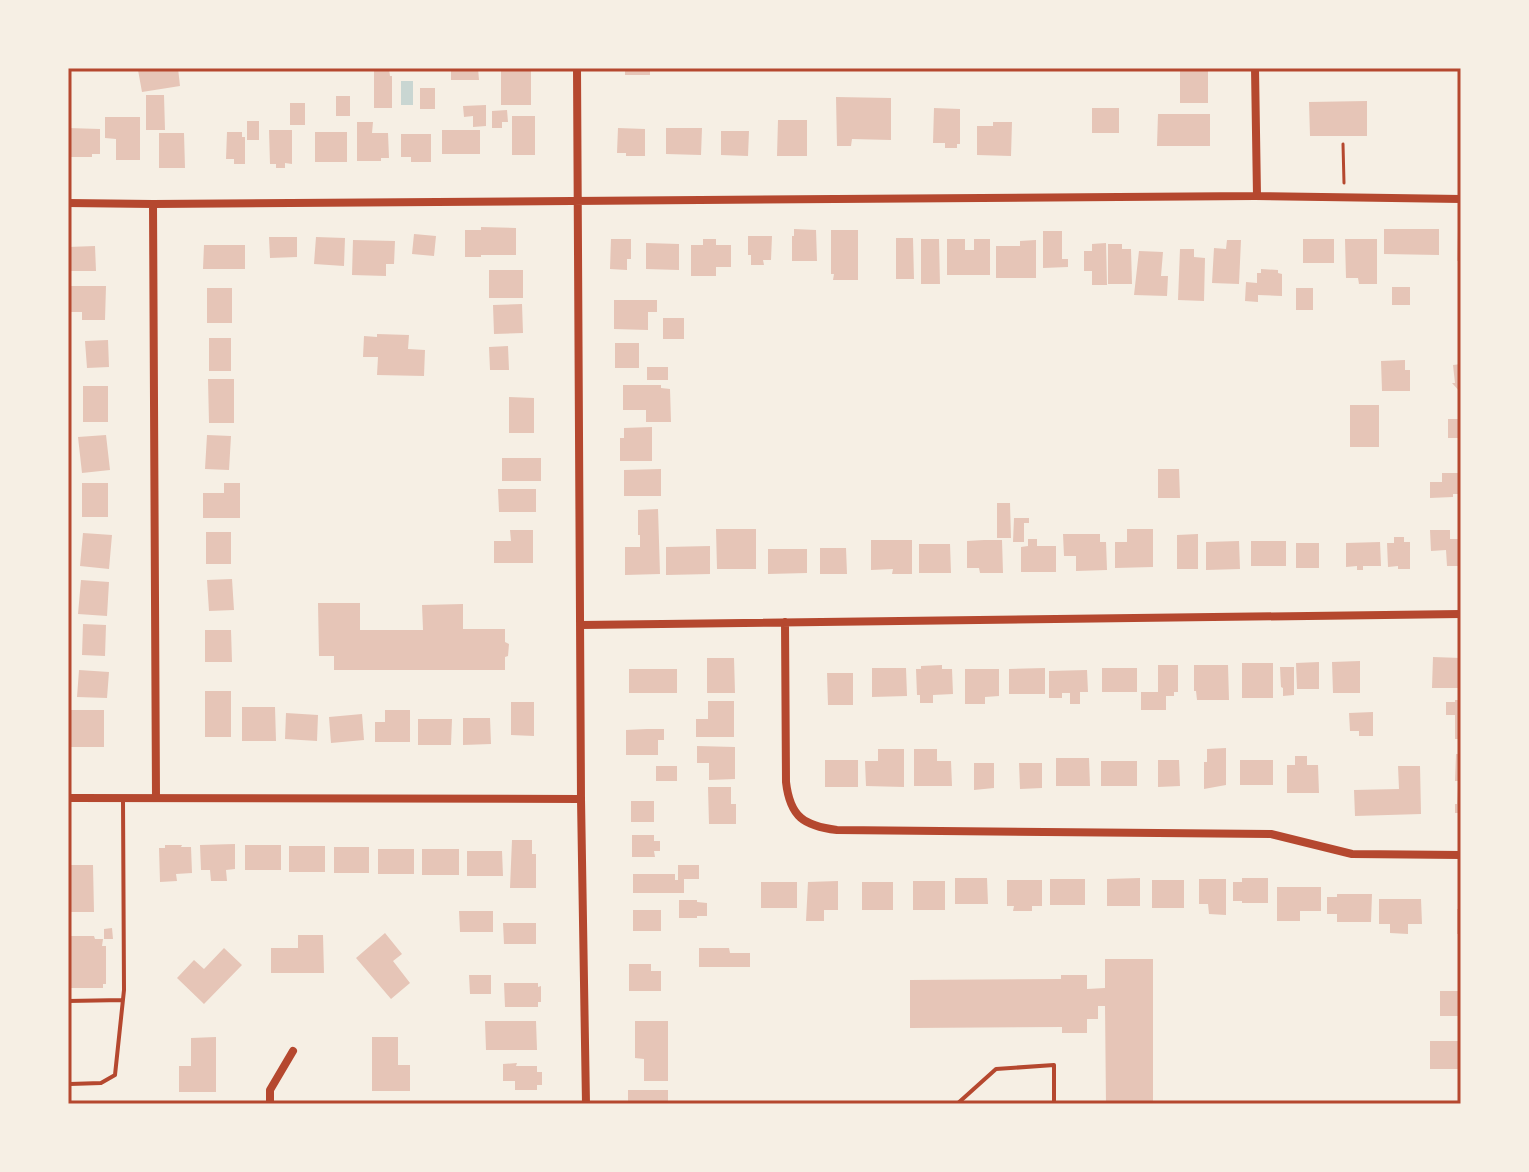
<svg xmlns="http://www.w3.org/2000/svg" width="1529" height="1172" font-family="'PT Sans Narrow',sans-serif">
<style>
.water{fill:#c9d6d2}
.building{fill:#e6c5b7}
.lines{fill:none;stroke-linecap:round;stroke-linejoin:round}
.path{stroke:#b5482f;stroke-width:3}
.service{stroke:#b5482f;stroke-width:4}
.minor{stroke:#b5482f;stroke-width:8}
.neatline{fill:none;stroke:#b5482f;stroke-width:3}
</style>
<rect width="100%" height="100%" fill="#f6efe4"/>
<path class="water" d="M401,81H413V105H401Z"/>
<path class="building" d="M148,68H178L180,86L142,92L138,70Z
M451,68H478L479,80H451Z
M625,68H650V75H625Z
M1180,68H1208V103H1180Z
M374,69H389L390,76H392V108H374Z
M531,70V105H501V71Z
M420,88H435V109H420Z
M146,95H164L165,130H146Z
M336,96H350V116H336Z
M836,97L891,98V140L852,139L851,146H837Z
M1367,101V136H1310L1309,102Z
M290,103H305V125H290Z
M486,105V126L473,127V116L464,117L463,106Z
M934,108L960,109V144H957V148H945V143H933Z
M1092,108H1119V133H1092Z
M507,110L508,122H502V128H492V111Z
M1158,114H1210V146H1157Z
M512,116H535V155H512Z
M105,117H140V160H116V139L105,138Z
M778,120H807V156H777Z
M247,121H259V140H247Z
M357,122H373L372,133H388L389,158H381V161H357Z
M993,122H1012L1011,156L977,155V126H993Z
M68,128L100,129V154H92V157H68Z
M618,128L645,129V156H626V153H617Z
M666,128H702L701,155L666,154Z
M269,130H292V164L285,163V168H276V164H270Z
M442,130H480V154H442Z
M721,131H749L748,156L721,155Z
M227,132H242V137H245V164H234V159H226Z
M315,132H347V162H315Z
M159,133H184L185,168H159Z
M401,134H431V162H411V157H401Z
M481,227L516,228V255H481V257H465V230H481Z
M794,229L816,230L817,261H792V236H794Z
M1384,229H1439V255L1384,254Z
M831,230H858V280H833L834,274H831Z
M1043,231H1062V259H1068V267L1043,268Z
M1458,231H1461V260L1457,261Z
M414,234L436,236L434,256L412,254Z
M748,236H772L771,260H763L764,265H751V255H748Z
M269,237H297V257L270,258Z
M316,237L345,238L344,266L314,264Z
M896,238H913L914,279H896Z
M611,239H631V259H627V270L610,269Z
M703,239H716V245H731V267H716V276H691V245H703Z
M921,239H939L940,284H921Z
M947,239H965V250H974V239H990V275H947Z
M1303,239H1334V263H1303Z
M1345,239H1377V284H1359L1358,278H1346Z
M353,240L395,241L394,264H386V276L352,275Z
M1036,240V278H996V246H1020V241Z
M1227,240H1241L1239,284L1212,283L1214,248L1226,249Z
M646,243L679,244V270L646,269Z
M1106,243L1107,285H1092V271H1084V251H1092V244Z
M1108,244H1122V249H1131L1132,284H1108Z
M204,245H245V269H203Z
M95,246L96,271H68V247Z
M1180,249H1194V257L1205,258L1204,301L1178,300Z
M1139,251L1163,252L1161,276H1168L1167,296L1134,295Z
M1261,269L1278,270V273L1282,274V296L1258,295V302L1245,301L1246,282L1257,283V273H1261Z
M489,270H523V298H489Z
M68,286H106L105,320H82V312H68Z
M1392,287H1410V305H1392Z
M207,288H232V323H207Z
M1296,288H1313V310H1296Z
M614,300H657V312H648V330L614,329Z
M522,304L523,333L494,334L493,305Z
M663,318H684V339H663Z
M377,334L409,335L408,349L425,350L424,376L377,375L378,357H363L364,336L377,337Z
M209,338H231V371H209Z
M108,340L109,367L87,368L85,341Z
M615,343H639V368H615Z
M508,346L509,370H490L489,347Z
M1405,360V370H1410V391H1382L1381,361Z
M1461,364V393L1452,383H1455L1453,365Z
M647,367H668V380H647Z
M208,379H234V423H209Z
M623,385H661V388L670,389L671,422H646V410H623Z
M83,386H108V422H83Z
M509,397L534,398V433H509Z
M1350,405H1379V447H1350Z
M1448,419H1461V438H1448Z
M652,427V461H620V438H624V428Z
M106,435L110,470L82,473L78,437Z
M207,435L231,436L229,470L205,469Z
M502,458H541V481H502Z
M661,469V496H624V470Z
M1158,469H1179L1180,498H1158Z
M1442,473H1461V494H1453V497L1430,498V482H1442Z
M82,483H108V517H82Z
M224,483H240V518H203V493H224Z
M498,489H536V512H499Z
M997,503H1010L1011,538H997Z
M658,509L660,574L625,575V547H640V535H638V510Z
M1014,518H1029V523H1024V542H1013Z
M716,529H756V569H717Z
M1127,529H1153V567L1115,568V542H1127Z
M510,530H533V563H494V541H511Z
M1430,530H1450V539H1461V566H1447L1446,550L1431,551Z
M206,532H231V564H206Z
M83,533L112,535L109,569L80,566Z
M1063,534H1100V542H1106L1107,570L1076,571V556H1064Z
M1198,534V569H1177V535Z
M1394,537H1404V542H1410V569H1398V566L1388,567L1387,543H1394Z
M1028,539H1037V546H1056V572H1021V547L1028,546Z
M871,540H912V574H892L893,569L871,570Z
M984,540H1002L1003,573H980L979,568H967V541Z
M1239,541L1240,569L1206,570V542Z
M1251,541H1286V566H1251Z
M1380,542L1381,566H1363V570H1357V566L1346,567V543Z
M1296,543H1319V568H1296Z
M919,544H950L951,573H919Z
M710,546V574L666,575V547Z
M820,548H846L847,574H820Z
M768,549H807V573L768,574Z
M232,579L234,610L209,611L207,580Z
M81,580L109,582L107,616L78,614Z
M318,603H360V630H423L422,605L463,604V629H505V642L509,644L508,656L505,657V670H334V656H319Z
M83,624L106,625L105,656L82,655Z
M205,630H231L232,662H205Z
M1433,657L1461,658V688H1432Z
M707,658H734L735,693H707Z
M1360,661V693H1333L1332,662Z
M1319,662V689H1297L1296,663Z
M1242,663H1273V698H1242Z
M942,665V669H952L953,694L933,695V703H920V695H917L916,669H921V666Z
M1158,665H1178V692H1174V696H1166V710H1141V692H1158Z
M1194,665H1228L1229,700H1197L1196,691H1194Z
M1280,667H1294V695L1283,696V688L1281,687Z
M872,668H906L907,696L872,697Z
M1045,668V694H1009V669Z
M1102,668H1137V692H1102Z
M629,669H677V693H629Z
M965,669H999V696L985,697V704H965Z
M79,670L109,672L107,698L77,697Z
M1087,670L1088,692H1080V704H1070V693H1062V698H1049V671Z
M827,673H853V705H828Z
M205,691H231V737H205Z
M1455,700H1461V739H1455V715H1446V702H1455Z
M708,701H734V737H696V719H708Z
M511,702H534V736L511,735Z
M242,707H275L276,741H242Z
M69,710H104V747H69Z
M385,710H410V742H375V722H385Z
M1373,712V736H1359V731H1350L1349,713Z
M286,713L318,715L317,741L285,739Z
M362,714L364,740L331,743L329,717Z
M463,718H490L491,744L463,745Z
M418,719H452L451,745H418Z
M647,729H664V740H658V755H626V730Z
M697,746L735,747V779L709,780V763H697Z
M1226,748V785L1204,789V762H1207V749Z
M878,749H904V787L866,786L865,761H878Z
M914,749H937V761H951L952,786H914Z
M1456,754H1461V781H1455Z
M1295,756H1307V765H1318L1319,793H1287V765H1295Z
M1056,758H1089L1090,786H1056Z
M825,760H858V787H825Z
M1158,760H1179L1180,786L1158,787Z
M1240,760H1273V785H1240Z
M1101,761H1137V786H1101Z
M974,763H994V788L974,790Z
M1019,763H1042V788L1020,789Z
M656,766H677V781H656Z
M1398,766H1420L1421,814L1355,816L1354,790L1399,789Z
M708,787H731V804H736V824H709Z
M1458,788H1461V813H1455V804H1457Z
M631,801H654V822H631Z
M632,835H654V841H660V851H654L655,857H632Z
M512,840H532V854H536V888H510Z
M235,844V869L226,870L227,881H211L210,870H201L200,845Z
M165,845H182L181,847H191L192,873L176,874L177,881L160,882L159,848H165Z
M245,845H281V870H245Z
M289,846H325V872H289Z
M334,847H369V873H334Z
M378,849H414V874H378Z
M422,849H459V875H422Z
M467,851H502L503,876H467Z
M68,865H93L94,912H68Z
M678,865H699V879H684V893H633V874H675V880H678Z
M955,878H987L988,904H955Z
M1140,878V906H1107V879Z
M1242,878H1268V903H1242V901H1233V882H1242Z
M1050,879H1085V905H1050Z
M1199,879H1226V915L1209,914L1208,904H1199Z
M1007,880H1042V906H1032V911H1013L1014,906H1007Z
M1152,880H1184V908H1152Z
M838,881V910H824V921H806L808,882Z
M913,881H945V910H913Z
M761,882H797V908H761Z
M862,882H893V910H862Z
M1277,887H1321V911H1300V921H1277Z
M1337,894H1372L1371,922H1337V914H1327V897H1337Z
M1379,899H1421L1422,924H1408V934L1390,933V924H1379Z
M679,900H697V902L707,903V916H697V918H679Z
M1457,909H1461V934H1457Z
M633,910H661V931H633Z
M459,911H493V932H460Z
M503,923H536V944H504Z
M112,928L113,939H104V929Z
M385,933L402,954L393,961L410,983L391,999L356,958Z
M298,935H323L324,973H271V948H298Z
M68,936H94L95,939H103L102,946H106V984H103V988H68Z
M224,948L242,965L204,1004L177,978L194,960L204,969Z
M699,948H729L730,953H750V967H699Z
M1105,959H1153V1104H1106L1105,1006H1098V1019H1087V1033H1062V1027L910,1028V980L1061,979V975H1087V989L1105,988Z
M629,964H651V971H661V991H629Z
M469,975H491V994H470Z
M504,983H538V987L541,986V1002H538V1007H505Z
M1440,991H1461V1016H1440Z
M485,1021H536L537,1050H486Z
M635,1021H668V1081H644V1059L635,1058Z
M216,1037V1092H179V1066H191V1038Z
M372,1037H398V1065H410V1091H372Z
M1430,1041H1461V1069H1430Z
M517,1063L516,1066H537V1072H542V1085H537V1090H515V1081H503V1064Z
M628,1090H668V1104H628Z"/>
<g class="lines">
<path class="path" d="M1343,144L1344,183"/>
<path class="service" d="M68,1001L123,1000
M68,1082L70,1084L101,1083L115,1075L124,990L123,800
M957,1104L996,1069L1054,1065V1104"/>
<path class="minor" d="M577,68L581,799L586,1104
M1255,68L1257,196
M68,203L153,204L1255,196L1461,199
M153,204L156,797
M785,622L786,782C790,817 804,826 837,830L1271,834L1352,854L1461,855
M581,625L1461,614
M68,798L581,799
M270,1104V1090L293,1051"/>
</g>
<rect width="1529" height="1172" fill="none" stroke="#f6efe4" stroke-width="140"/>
<rect x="70" y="70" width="1389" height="1032" class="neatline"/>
</svg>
